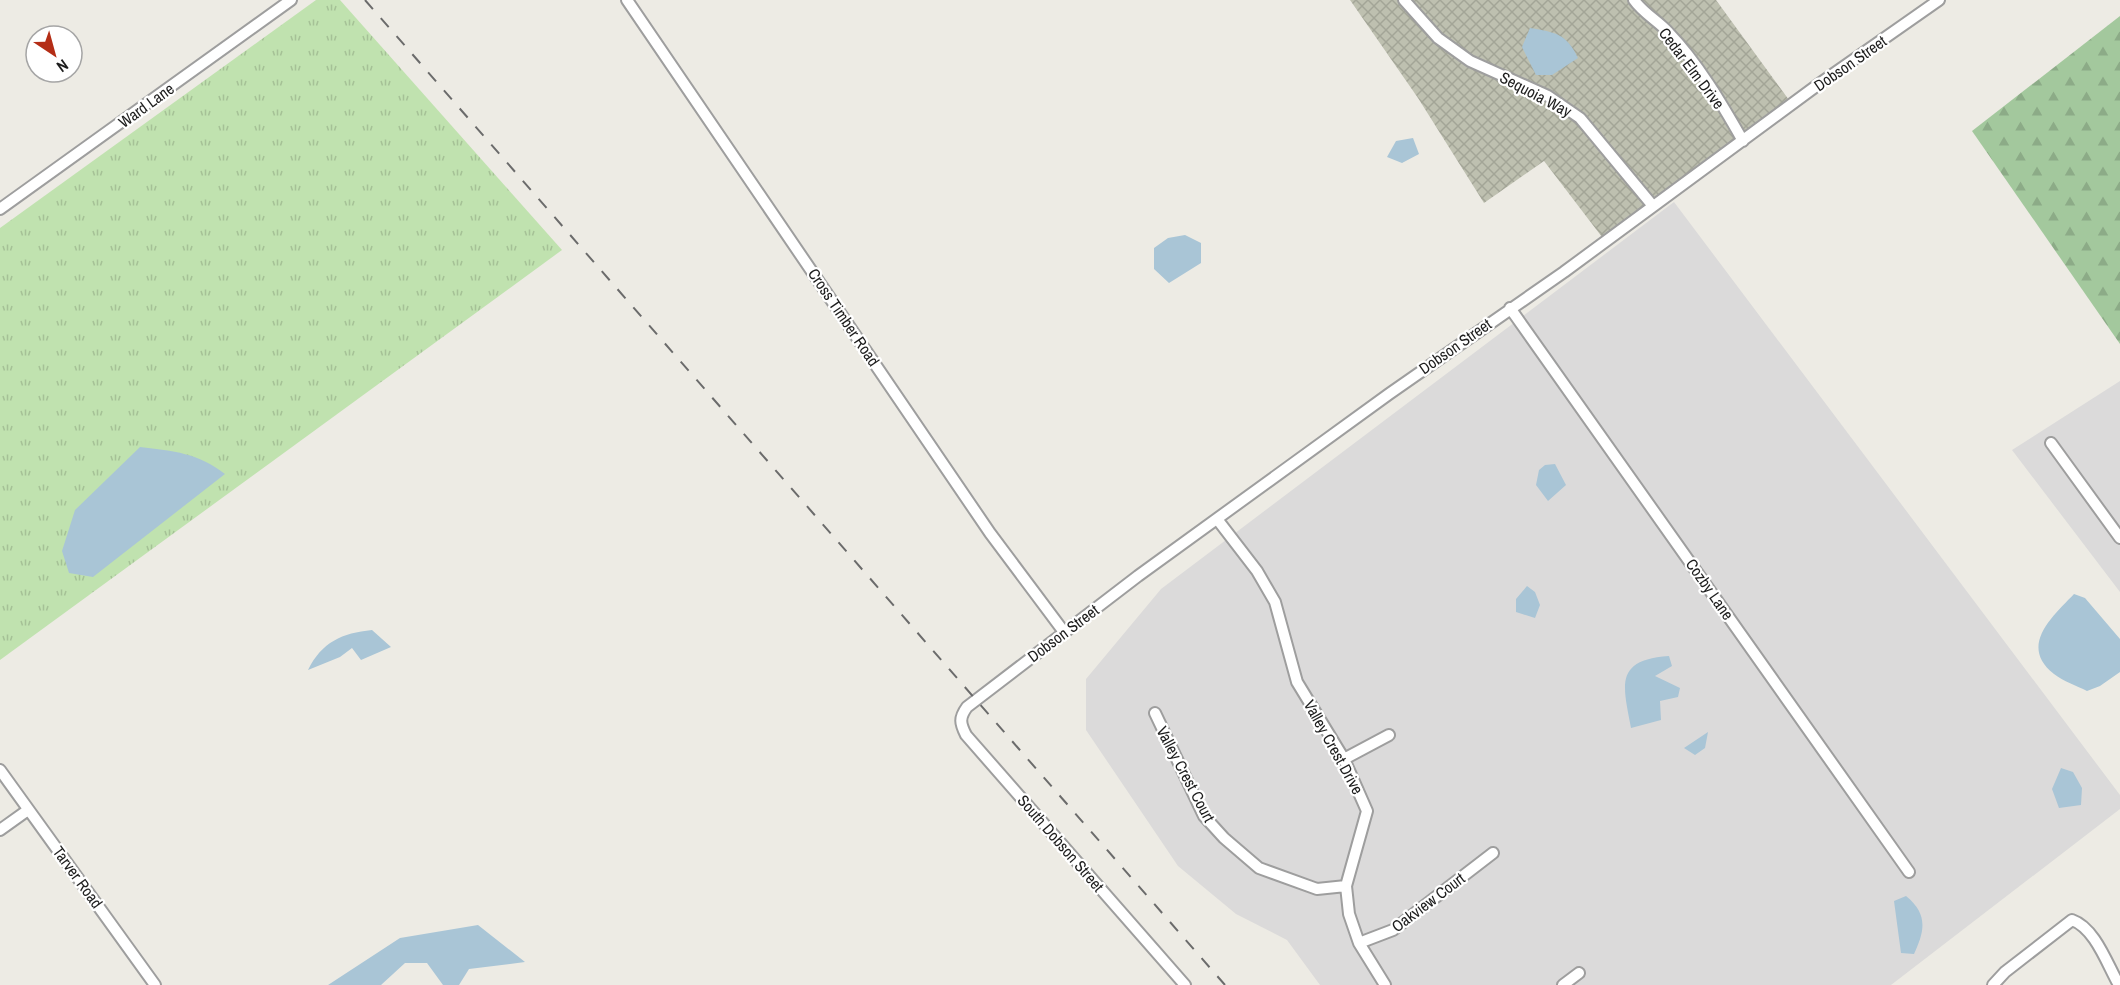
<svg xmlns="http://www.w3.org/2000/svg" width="2120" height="985" font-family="'Archivo Narrow',sans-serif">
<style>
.residential{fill:#dbdada}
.construction{fill:url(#construction-cross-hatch)}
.grass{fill:url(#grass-tufts)}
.forest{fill:url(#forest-firs)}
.water{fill:#a9c5d6}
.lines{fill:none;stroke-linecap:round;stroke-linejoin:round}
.minor-casing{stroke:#9e9e9e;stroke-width:14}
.minor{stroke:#fff;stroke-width:10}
.rail{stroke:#6b6b6b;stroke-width:2;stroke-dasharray:12 12;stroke-linecap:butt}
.labels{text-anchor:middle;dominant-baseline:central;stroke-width:4.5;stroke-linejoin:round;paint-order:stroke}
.street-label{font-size:16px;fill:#1d1d1d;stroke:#fff}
</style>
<defs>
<pattern id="construction-cross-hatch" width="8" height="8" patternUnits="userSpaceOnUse" patternTransform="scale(1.5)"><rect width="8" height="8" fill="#bec0b0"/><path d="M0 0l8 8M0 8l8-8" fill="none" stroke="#a3a597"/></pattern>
<pattern id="grass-tufts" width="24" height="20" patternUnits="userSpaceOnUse" patternTransform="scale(1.5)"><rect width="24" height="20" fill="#c0e2af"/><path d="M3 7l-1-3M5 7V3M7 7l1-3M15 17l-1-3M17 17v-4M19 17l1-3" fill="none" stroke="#a5c196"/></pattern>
<pattern id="forest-firs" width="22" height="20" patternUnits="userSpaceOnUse" patternTransform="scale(1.5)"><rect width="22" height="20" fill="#a3c89d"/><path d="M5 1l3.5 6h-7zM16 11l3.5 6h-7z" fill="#8cab87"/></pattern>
</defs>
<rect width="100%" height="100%" fill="#edebe4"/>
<path class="residential" d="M1674,202L2120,795V809L1891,985H1320L1287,940L1236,914L1178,866L1086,730V679L1161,589Z
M2120,381V592L2012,450Z"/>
<path class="construction" d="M1350,0H1716L1789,100L1602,237L1544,161L1484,203L1418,98Z"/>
<path class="grass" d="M316,0H340L562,250L0,660V228Z"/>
<path class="forest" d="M2120,16V344L1972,131Z"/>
<path class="water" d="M1530,28C1555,32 1567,34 1578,58L1552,75H1536L1522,47Z
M1413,138L1419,154L1402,163L1387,157L1396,141Z
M1185,235L1201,243V263L1169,283L1154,269V248L1168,238Z
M140,447C174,451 198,453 225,474L93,577L69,573L62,551L75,510Z
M1555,464L1566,485L1548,501L1536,485L1539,470L1545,465Z
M1527,586L1535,592L1540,605L1535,618L1516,612V599Z
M2074,594L2085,598L2120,639V672L2100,686L2087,691C2077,686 2063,681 2054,674C2018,646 2053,616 2074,594Z
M372,630L391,647L361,660L352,648L340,657L308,670C322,642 342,633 372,630Z
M1669,656L1672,666L1655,676L1680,688L1678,697L1660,701L1661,720L1631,728C1623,685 1614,660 1669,656Z
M1708,732L1705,748L1695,755L1684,748Z
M2061,768L2073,772L2082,788L2081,805L2059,808L2052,789Z
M1906,896C1928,914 1925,930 1914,954L1901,953L1894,901Z
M478,925L525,962L469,969L459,985H443L427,963H405L381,985H328L400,938Z"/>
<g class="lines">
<defs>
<path id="minor" d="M627,0L990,533L1064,632
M1404,0L1438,38L1470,61L1548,96L1580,118L1653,206
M1634,0C1643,13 1658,21 1668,32C1698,63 1722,104 1743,141
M0,209L291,0
M1510,308L1909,872
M2051,443L2120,538
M1217,519L1257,571L1275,602L1297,682L1344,759L1367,811L1346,886L1349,914L1359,943L1385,985
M1155,713L1204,816L1224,838L1259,868L1317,889L1346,886
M1344,759L1389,735
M0,770L155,985
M0,830L28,810
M1359,943L1393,930L1493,853
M1185,985L966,735C960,723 959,718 967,707L1138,576L1389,394L1564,272L1819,84L1939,0
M1563,985L1579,973
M1993,985L2005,972L2072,920C2095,928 2107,964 2119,985"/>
</defs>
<use href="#minor" class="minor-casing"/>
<use href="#minor" class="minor"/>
<path class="rail" d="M365,0L1225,985"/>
</g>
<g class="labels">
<g class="street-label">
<text transform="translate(1850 63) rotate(-35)">Dobson Street</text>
<text transform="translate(1692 68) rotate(53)">Cedar Elm Drive</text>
<text transform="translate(1536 94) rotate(28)">Sequoia Way</text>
<text transform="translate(146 105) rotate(-36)">Ward Lane</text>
<text transform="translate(844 317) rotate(56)">Cross Timber Road</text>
<text transform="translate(1455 346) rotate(-35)">Dobson Street</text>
<text transform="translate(1710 589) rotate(55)">Cozby Lane</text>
<text transform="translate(1063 633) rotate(-37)">Dobson Street</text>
<text transform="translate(1334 747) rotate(61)">Valley Crest Drive</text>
<text transform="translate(1186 774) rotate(62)">Valley Crest Court</text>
<text transform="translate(1061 843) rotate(49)">South Dobson Street</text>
<text transform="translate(78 877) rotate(54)">Tarver Road</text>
<text transform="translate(1428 902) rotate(-37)">Oakview Court</text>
</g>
</g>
<g transform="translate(54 54) rotate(144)"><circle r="28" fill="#ffffff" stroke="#a5a5a5" stroke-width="1.5"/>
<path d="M0-4.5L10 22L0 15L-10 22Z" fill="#b42d16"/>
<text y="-9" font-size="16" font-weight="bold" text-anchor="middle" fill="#1d1d1d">N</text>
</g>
</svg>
